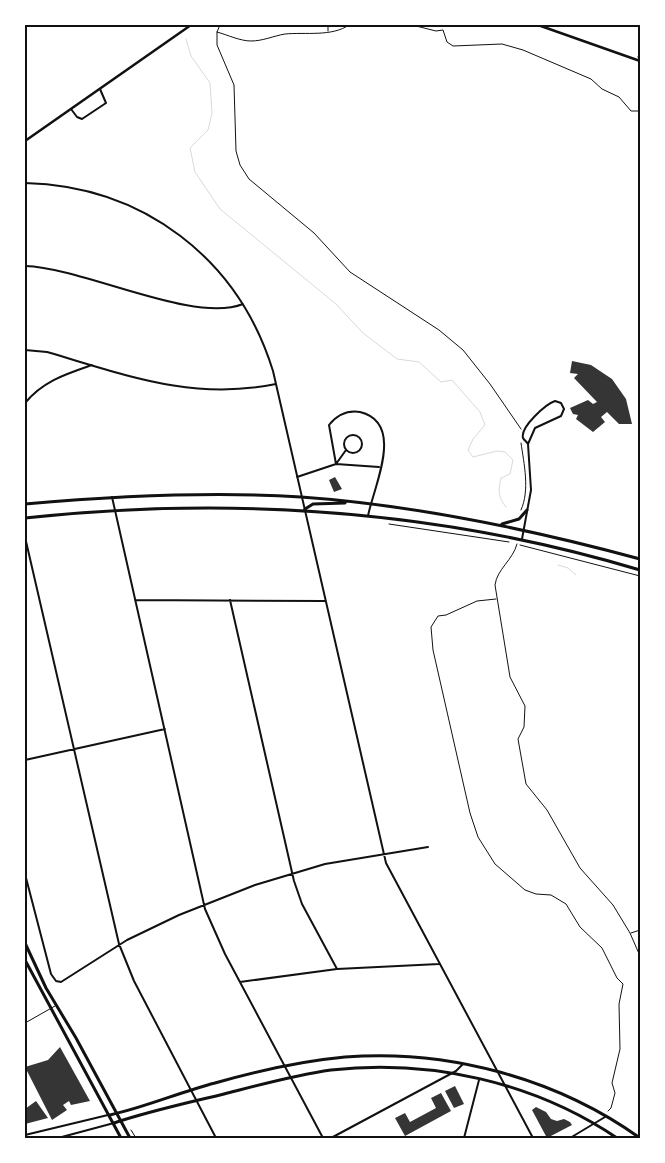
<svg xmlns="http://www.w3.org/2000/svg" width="665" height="1163" font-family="'PT Sans Narrow',sans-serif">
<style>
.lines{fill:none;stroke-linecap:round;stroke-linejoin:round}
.stream{stroke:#d9d9d9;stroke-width:1}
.building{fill:#353535}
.path{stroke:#111;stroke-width:1}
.service{stroke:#111;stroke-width:1}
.minor{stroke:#111;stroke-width:2}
.tertiary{stroke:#111;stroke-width:2.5}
.secondary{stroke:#111;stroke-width:3}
.neatline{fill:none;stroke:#111;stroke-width:2}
</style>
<rect width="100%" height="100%" fill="#fff"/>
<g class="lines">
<path class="stream" d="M186,39L191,56L210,83L212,113L208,130L190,148L195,172L220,209L336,304L363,333L397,359L419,362L441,382L452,380L480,412L485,425L473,439L468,450L473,457L497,451L505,452L513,460L510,474L501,478C498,491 498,497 506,507
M558,565L568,568L576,575
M592,1137L600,1138"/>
</g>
<path class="building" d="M572,361L591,365L612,379L626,399L632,424H619L607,412L601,417L605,422L593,432L576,419L578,415L573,414L570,408L588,400L593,404L597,402L574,378L578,374L570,373Z
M335,477L342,489L334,492L329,480Z
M60,1047L90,1101L71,1105L69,1101L63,1105L67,1110L52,1120L25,1067L48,1060Z
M455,1086L464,1104L454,1108L445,1091Z
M441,1093L451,1111L405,1136L395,1118L405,1113L410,1122L436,1108L431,1098Z
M36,1101L48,1118L25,1124V1109Z
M536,1107L546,1112L551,1119L557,1121L564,1119L570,1122L572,1125L547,1138L532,1110Z"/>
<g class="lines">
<path class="path" d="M220,25L217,32V45L234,85L236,151L240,165L249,179L314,233L350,272L439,330L463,350L490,384L521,429
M328,25V31
M412,25L436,31L443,30L447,42L453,46L502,44L523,50L591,79L602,89L619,97L631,111H640
M217,32C228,35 240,41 251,41C263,41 273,36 285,34C305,32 332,37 349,25
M638,57L640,51
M521,510C530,490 524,464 521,443
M389,524L509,542
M517,544C513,560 497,569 495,585L510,677L525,706L524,727L518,739L526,784L547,810L580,868L613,905L630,933L640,956
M520,545L640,576
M496,599L477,601L446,615L438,616L431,627L433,650L470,813L478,837L495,864L525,890L536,894L551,895L566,904L580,927L602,948L617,978L623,984L619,1004L620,1049L612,1083L615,1093L611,1108L608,1111
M631,933L640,930
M131,1130L136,1138"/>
<path class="service" d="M25,1023L55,1006"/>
<path class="minor" d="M71,109L77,117L82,119L106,103L100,89
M25,183C143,186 238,258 273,371L386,863L533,1138
M25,266C85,268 193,324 243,304
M25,350L47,352C126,375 192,401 276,384
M25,403C43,381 66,374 92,365
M344 444a9 9 0 1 1 18 0a9 9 0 1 1-18 0Z
M336,464L329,425C337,415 347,410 360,412C406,423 373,488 368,516
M336,464L346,450
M297,477L336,464L379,467
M112,497L205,909L225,954L323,1138
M25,537L119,944L134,981L216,1138
M522,539L531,490L528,444L535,428L561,416L564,409L561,403L555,401C546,404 520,427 523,438C524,440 527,442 528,444
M135,600L325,601
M230,600L294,881L302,904L337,969
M25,760L165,729
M25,874L51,974L56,981L61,982L127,940L179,915L255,885L325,864L428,847
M240,982L337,969L439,964
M25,1135L108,1115
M58,1138L114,1123
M331,1138L456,1071L463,1064
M464,1138L479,1080
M570,1138L605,1117"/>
<path class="tertiary" d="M538,25L640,61
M25,141L191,25"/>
<path class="secondary" d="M25,504C116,496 209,491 301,497C416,505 529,529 640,559
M305,509L313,504L345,503
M25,518C232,496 440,510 640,570
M502,524L519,519L527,510
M25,943L46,988L76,1038L130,1138
M25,960L121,1138
M110,1115C146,1107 180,1092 215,1083C257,1071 302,1061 345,1057C448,1049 556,1078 640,1138
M114,1123C150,1111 187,1103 224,1094C259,1085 295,1075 331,1070C431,1059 534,1082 617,1138"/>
</g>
<rect width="665" height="1163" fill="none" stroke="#ffffff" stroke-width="52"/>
<rect x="26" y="26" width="613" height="1111" class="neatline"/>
</svg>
